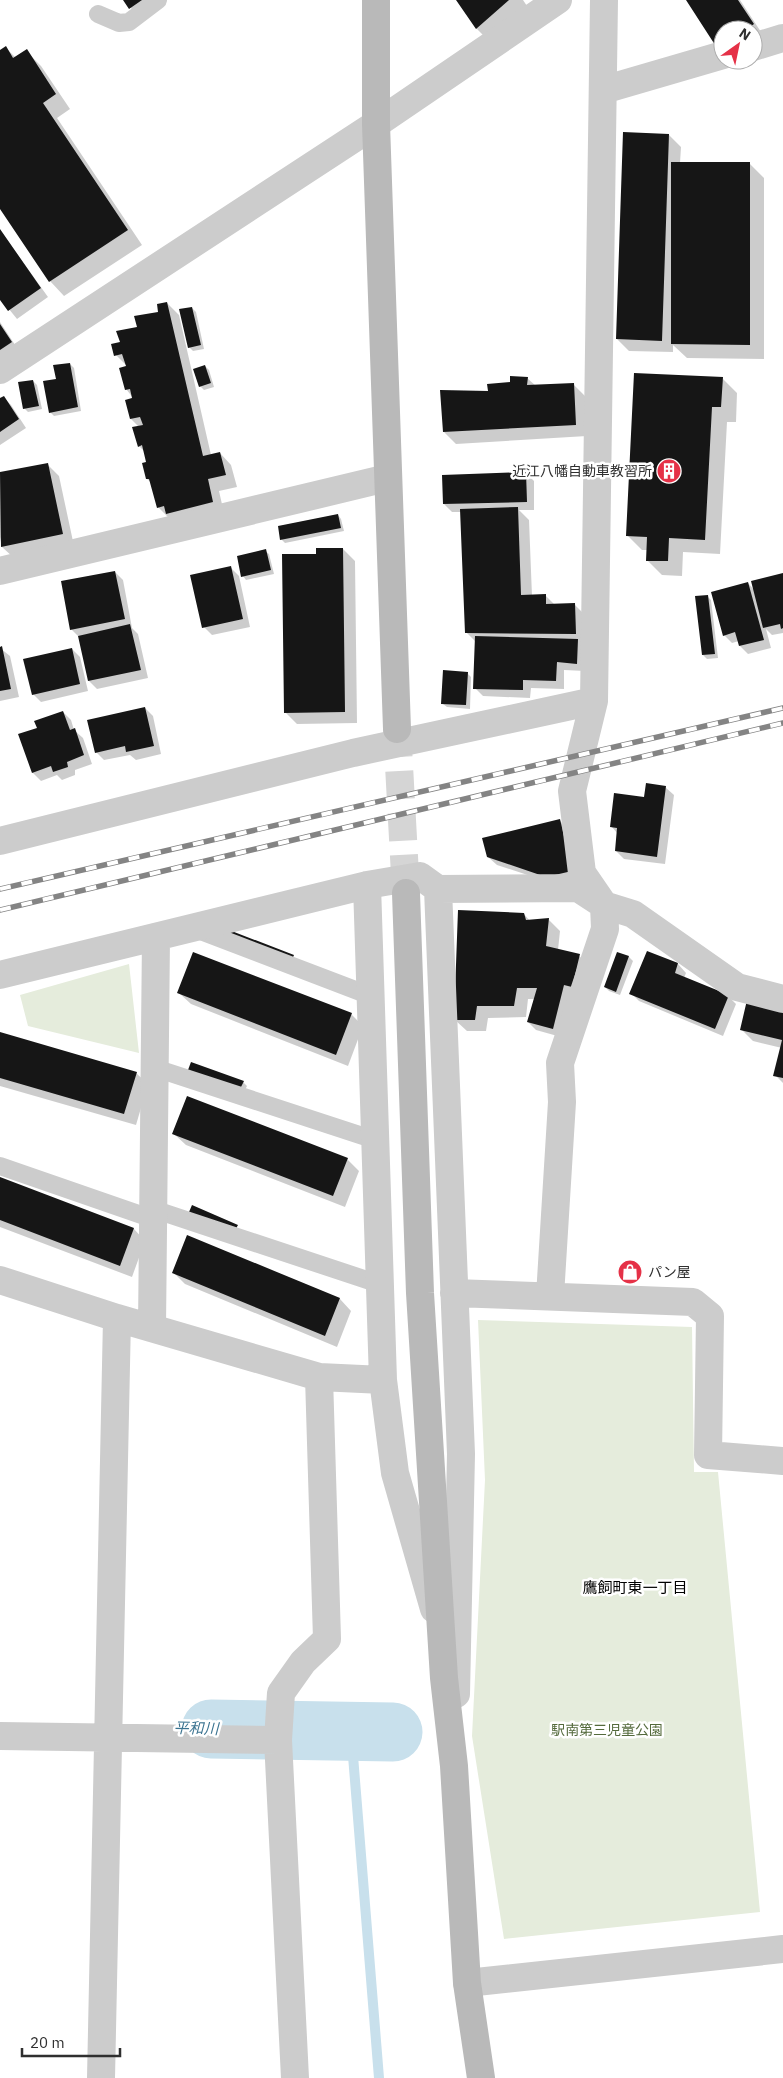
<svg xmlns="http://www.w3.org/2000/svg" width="783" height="2078" font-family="'IBM Plex Sans','Noto Sans JP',sans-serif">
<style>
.green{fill:#e5ecdc}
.shadow{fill:#0003}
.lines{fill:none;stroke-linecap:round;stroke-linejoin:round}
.stream{stroke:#c8e0ec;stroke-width:10}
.river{stroke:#c8e0ec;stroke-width:59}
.building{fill:#161616}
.secondary-tunnel{stroke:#d5d5d5;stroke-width:28;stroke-dasharray:28 14;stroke-linecap:butt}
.lane{stroke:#ccc;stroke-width:18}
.street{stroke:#ccc;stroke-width:28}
.secondary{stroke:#b9b9b9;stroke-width:28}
.rail-casing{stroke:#848484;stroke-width:5.5}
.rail{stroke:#fff;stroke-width:4;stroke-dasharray:11;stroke-linecap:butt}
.labels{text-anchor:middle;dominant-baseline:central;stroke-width:5;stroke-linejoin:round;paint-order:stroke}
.poi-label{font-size:14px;fill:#2f2f2f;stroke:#fff;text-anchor:end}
.park-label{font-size:14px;fill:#546a3c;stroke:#fff}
.neighbourhood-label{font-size:15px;fill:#000;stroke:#fff}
.water-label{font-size:15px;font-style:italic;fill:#3c7491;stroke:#fff}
</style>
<rect width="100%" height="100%" fill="#fff"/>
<path class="green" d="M129,964L139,1053L28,1026L20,995Z
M478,1320L692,1327L694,1472H718L760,1912L504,1939L472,1736L485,1480Z"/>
<path class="shadow" d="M124,0H158L138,16Z
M457,0H523L527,6L488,40L477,29Z
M688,0H740L761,32L753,38V30H723Z
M6,48L16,58L26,51L41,66L70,109L57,118L142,245L64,296L50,281L0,207V52Z
M669,135L681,147L680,163L750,164L764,178V359L687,358L673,345V352L629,351L617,339Z
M0,230L48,297L17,319L0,298Z
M167,303L179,315L211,455L220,453L231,465L237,487L219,491L224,513L170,519L158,507L152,483L147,479L146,453L139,446V427L131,419L134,399L126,389L128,367L116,355L122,343L159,313Z
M192,308L196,312L204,349L193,351L189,347Z
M0,322L19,351L0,363Z
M70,364L74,368L81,411L54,416L50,412L57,380Z
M205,366L209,370L214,387L204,390L200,386Z
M527,378L536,386L573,384L585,396L587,436L456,444L444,432L489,392Z
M723,379L737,393L736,422H727L720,554L683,552L682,576L662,575L647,560V550H642L627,535Z
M33,381L37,385L42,409L28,412L24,408Z
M3,397L11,405L26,428L0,445V400Z
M47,464L59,476L74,546L14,558L2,547L0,537V473Z
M526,473L534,481V510H519L529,520L532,596L545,595L555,605H575L587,617L585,671L564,670V689L531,688L530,698L483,696L475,688L476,642L466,632L462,512H452L444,504Z
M338,515L341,519L344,531L285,543L281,539Z
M343,549L355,561L357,723L297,724L285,712L317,555Z
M265,551L269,554L274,574L246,580L243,576Z
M231,568L239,576L250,627L212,635L204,627Z
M115,572L123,580L132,628L138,634L148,678L97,689L89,681L79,637L71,629Z
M783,574V633L772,635L766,629L771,648L748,654L740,646L739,641L732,643L724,635L748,583L755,591Z
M707,596L711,600L718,658L707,659L703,655Z
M0,648L10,656L19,697L0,701Z
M72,649L80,657L88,691L41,702L33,694Z
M467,673L471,677L470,709L447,707L443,704Z
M145,708L153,716L161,754L136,760L130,755L104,760L96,752Z
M63,712L71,720L74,730L83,738L92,764L75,770V775L62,780L57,775L41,781L33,773L38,728Z
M665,787L674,795L665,864L624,859L616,851L618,834L611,826L646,799Z
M560,821L568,829L580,879L555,884L497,865L488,857Z
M524,914L530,921L548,919L560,931L558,950L579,956L588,964L561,1037L536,1030L528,1022L534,999H528L526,1017L488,1018L486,1031H467L455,1020Z
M647,952L678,964L686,973L684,978L728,996L736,1004L723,1036L639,1001L631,993Z
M618,953L629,957L633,961L620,995L609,991L605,987Z
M179,993L351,1014L363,1026L348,1066L191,1004Z
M783,1010V1083L775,1075L782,1048L753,1041L741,1029Z
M0,1033L136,1073L148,1084L136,1125L0,1086Z
M193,1073L243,1082L247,1086L244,1092Z
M174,1134L347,1159L359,1171L345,1207L186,1145Z
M0,1178L134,1229L145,1241L132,1277L0,1227Z
M188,1237L340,1299L351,1311L337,1347L185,1284L173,1272Z"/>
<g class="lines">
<path class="stream" d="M351,1731L379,2078"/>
<path class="river" d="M211,1729L393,1732"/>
</g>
<path class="building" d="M123,0H142L129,9Z
M456,0H509L476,29Z
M686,0H738L754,24L745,30H723V44L717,48Z
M6,46L13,58L27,49L56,94L43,103L128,230L49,282L0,209V50Z
M623,132L669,134L662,341L616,339Z
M671,162H750V345L671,344Z
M0,229L41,288L8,311L0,300Z
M167,302L203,456L220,452L226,475L208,479L213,502L166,514L164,506L157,508L149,479H146L142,463L146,462L142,445L138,447L132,427L143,425L140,417L130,419L125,400L132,398L130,389L125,390L119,368L126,366L122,354L114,356L111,344L120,342L116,331L137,327L134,316L158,312L157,304Z
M192,307L201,345L188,348L179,309Z
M0,324L12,342L0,350Z
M70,363L78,407L49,413L43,381L56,379L53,365Z
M205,365L211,383L199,387L193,369Z
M634,373L723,377L721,407H712L705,540L669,538L668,561H646L647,537L626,536Z
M510,376L528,377L527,385L574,383L576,425L443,432L440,390L488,391L487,384L510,382Z
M33,380L39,406L23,409L18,382Z
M4,396L19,419L0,432V398Z
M48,463L63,534L1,547L0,472Z
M526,472L527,502L443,504L442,475Z
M518,507L521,595L546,594V604L575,603L576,634L465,633L460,509Z
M338,514L341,528L280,540L278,526Z
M316,548H343L345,712L284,713L282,554H316Z
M266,549L271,570L241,577L237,556Z
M231,566L243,619L202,628L190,575Z
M115,571L125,619L70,630L61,581Z
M783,573V628L781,629L780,624L763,628L751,581Z
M748,582L764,640L739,646L735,632L723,636L711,592Z
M708,595L715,654L702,655L695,596Z
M130,624L141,670L88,681L78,636Z
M475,636L578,639L577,664L557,662L556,681L523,680V690L473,689Z
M2,646L11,689L0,691V647Z
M72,648L80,684L32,695L23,659Z
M443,670L468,672L466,705L441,704Z
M145,707L154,746L126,752L125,746L95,753L87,720Z
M63,711L70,730L75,728L84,755L67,762L68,767L53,772L51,766L32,773L18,734L37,728L34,721Z
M646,783L666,786L657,857L615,851L617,828L610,827L614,793L644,797Z
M560,819L572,871L546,877L487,857L482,838Z
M458,910L524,913L526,920L549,918L546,946L580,954L572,987L564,985L553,1029L527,1022L537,988H517L514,1006H477L475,1020H454Z
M229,930L294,955L291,962L227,936Z
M647,951L678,963L675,973L729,995L715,1029L629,994Z
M193,952L352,1013L336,1055L177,993Z
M617,952L629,956L616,992L604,987Z
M747,1000L783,1009V1078L773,1076L782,1040L740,1030Z
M0,1032L137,1072L124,1114L0,1078Z
M191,1062L244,1081L240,1089L188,1070Z
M187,1096L348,1158L333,1196L172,1134Z
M0,1177L134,1228L120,1266L0,1220Z
M192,1205L238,1225L234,1232L189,1212Z
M187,1235L340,1298L325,1336L172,1273Z"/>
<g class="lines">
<path class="secondary-tunnel" d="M397,729L406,893"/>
<path class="lane" d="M98,14L119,23L129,22L158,0
M193,928L371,996
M155,1068L375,1140
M0,1166L153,1219
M153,1209L379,1284"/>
<path class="street" d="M753,47L783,38
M603,90L723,55
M0,370L376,124L558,0
M0,571L387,478
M0,841L353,753L594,701
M367,885L383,1380L395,1473L434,1609
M438,889L461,1454L456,1694
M0,975L367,885L420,876L438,889L578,888L604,905L633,914L737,987L783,999
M0,1280L117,1318L319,1377L383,1380
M454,1293L693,1302L710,1316L708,1455L783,1461
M550,1296L562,1102L560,1063L605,929L604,905L582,873L572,791L594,701L604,0
M152,1328L156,937
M0,1736L278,1740
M467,1983L783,1949
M101,2078L117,1318
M295,2078L278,1740L281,1693L303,1662L327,1639L319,1377"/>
<path class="secondary" d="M376,0V124L397,729
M406,893L420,1293L444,1678L454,1766L467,1983L481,2078"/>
<defs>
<path id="rail" d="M0,889L783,708
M0,910L783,723"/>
</defs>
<use href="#rail" class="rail-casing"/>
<use href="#rail" class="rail"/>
</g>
<defs>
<symbol id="building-disc" viewBox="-11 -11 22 22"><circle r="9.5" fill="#e53147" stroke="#fff"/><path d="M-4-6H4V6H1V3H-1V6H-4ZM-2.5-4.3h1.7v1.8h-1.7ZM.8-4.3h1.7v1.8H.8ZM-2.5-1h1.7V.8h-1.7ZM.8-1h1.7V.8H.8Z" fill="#fff"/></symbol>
<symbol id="shop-disc" viewBox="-11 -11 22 22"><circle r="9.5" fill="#e53147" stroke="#fff"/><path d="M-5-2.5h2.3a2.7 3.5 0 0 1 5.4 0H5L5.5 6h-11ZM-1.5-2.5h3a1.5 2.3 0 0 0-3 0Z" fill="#fff"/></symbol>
</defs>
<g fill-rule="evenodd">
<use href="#building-disc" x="655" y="457" width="28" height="28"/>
<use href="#shop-disc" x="616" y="1258" width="28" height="28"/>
</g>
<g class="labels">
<g class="poi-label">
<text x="652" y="471">近江八幡自動車教習所</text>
<text x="648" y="1272" text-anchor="start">パン屋</text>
</g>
<g class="park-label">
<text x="607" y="1730">駅南第三児童公園</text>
</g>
<g class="neighbourhood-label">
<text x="635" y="1587">鷹飼町東一丁目</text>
</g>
<g class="water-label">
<text transform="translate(196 1728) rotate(1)">平和川</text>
</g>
</g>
<g transform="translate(738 45) rotate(33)"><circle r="24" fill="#ffffff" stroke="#acacac"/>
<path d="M0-4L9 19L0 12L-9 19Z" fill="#e53147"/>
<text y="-8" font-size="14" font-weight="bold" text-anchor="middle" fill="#2f2f2f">N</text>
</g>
<path d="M22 2048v8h98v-8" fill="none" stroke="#2f2f2f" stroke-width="2.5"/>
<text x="30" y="2048" font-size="15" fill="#2f2f2f" stroke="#ffffff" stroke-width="4" paint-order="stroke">20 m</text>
</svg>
